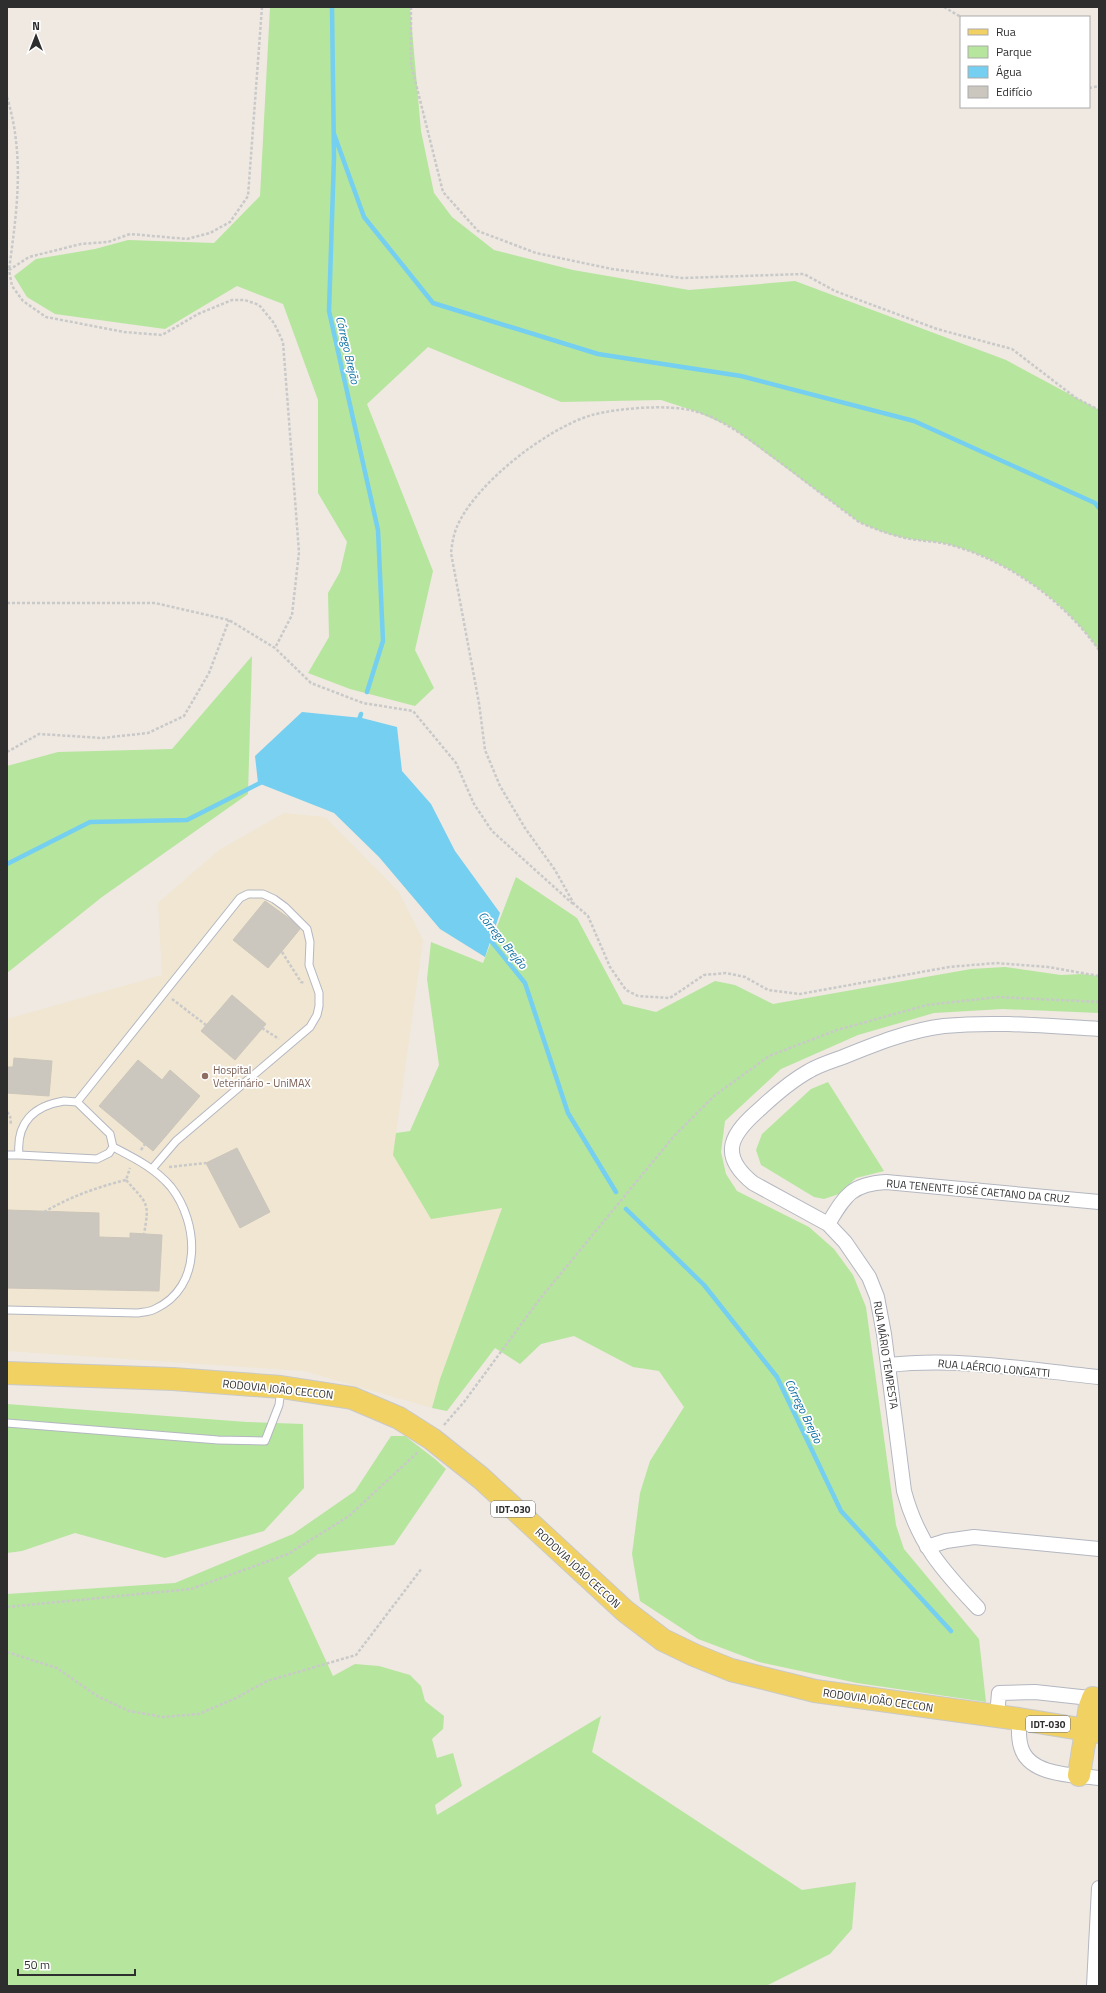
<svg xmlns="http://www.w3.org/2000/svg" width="1106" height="1993" font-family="'Titillium Web',sans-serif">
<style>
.education{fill:#f0e6d1}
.green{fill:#b6e59e}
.water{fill:#75cff0}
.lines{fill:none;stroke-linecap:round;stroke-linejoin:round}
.stream{stroke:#75cff0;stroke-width:4.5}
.building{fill:#cbc7bf;stroke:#cbc5ba}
.service-casing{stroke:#b4b7c1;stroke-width:9}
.minor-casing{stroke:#b4b7c1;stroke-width:16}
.primary-casing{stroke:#c9c9c9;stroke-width:24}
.path{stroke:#c9c9c9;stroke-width:2.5;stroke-dasharray:3 2;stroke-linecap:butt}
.service{stroke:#fff;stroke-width:7}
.minor{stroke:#fff;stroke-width:14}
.primary{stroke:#f2d163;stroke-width:22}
.education-dot{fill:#8d6e63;stroke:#fff;stroke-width:1.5}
.labels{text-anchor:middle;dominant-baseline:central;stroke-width:3.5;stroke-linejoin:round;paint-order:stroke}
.shield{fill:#fff;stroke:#6d6d6d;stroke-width:1}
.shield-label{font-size:10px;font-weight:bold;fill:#2e2e2e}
.education-label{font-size:11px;fill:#785e54;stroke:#fff;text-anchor:start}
.street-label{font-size:11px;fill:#2e2e2e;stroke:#fff}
.water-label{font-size:12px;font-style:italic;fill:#0d6fa3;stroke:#fff}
</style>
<rect width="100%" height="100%" fill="#efe9e1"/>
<path class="education" d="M284,813L325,817L399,892L423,940L393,1155L502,1208L440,1379L432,1408L304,1371L7,1351V1019L162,975L158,903L219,850Z"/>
<path class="green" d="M270,7H410L421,131L434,193L452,217L494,250L573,270L689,290L795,281L1006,360L1099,410V650C1063,599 1008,560 947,544C934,541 919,541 905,538C889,535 874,529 859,522L731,427L695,411L661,400L561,402L428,347L367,404L433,571L415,650L434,688L415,706L350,689L308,673L329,637L328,593L340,572L347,542L318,493V400L283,304L237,286L165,329L55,314L27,297L14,276L36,259L95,249L128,240L214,243L260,196Z
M252,656L248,794L102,897L7,973V766L58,752L172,749Z
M516,877L577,918L623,1004L656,1012L715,981L735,985L773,1004L971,969L1005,967L1061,975L1082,974L1099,976V1013L1003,1009L934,1013L858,1035L781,1069L725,1121L721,1152L726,1174L737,1191L809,1227L834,1249L853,1275L866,1307L896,1525L904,1549L979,1639L986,1702L857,1683L759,1662L698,1639L640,1601L632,1554L640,1493L650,1461L684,1407L659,1371L633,1367L574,1336L541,1344L520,1364L495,1348L447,1411L432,1408L440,1379L502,1208L431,1219L393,1155L396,1133L410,1131L439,1065L427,979L431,942L483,963Z
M828,1082L884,1171L856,1178L839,1194L824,1199L814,1197L761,1165L756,1150L762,1134L811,1089Z
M7,1404L247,1422L303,1424L304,1488L264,1531L165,1558L75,1533L22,1551L7,1553Z
M391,1436H405L435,1459L446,1469L394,1545L318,1554L288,1578L333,1676L355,1664L379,1666L410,1675L421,1686L425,1701L444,1716L443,1729L432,1739L437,1758L453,1753L462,1786L435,1805L437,1815L601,1716L592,1752L802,1890L856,1882L852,1929L830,1954L766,1986H7V1594L175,1583L293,1534L355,1491Z"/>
<path class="water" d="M302,712L362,718L397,727L402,771L431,804L455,851L500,913L485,957L440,929L379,857L334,813L258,783L255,756Z"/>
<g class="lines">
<path class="stream" d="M332,7L334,157L329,311L378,530L383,641L367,692
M334,134L364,217L433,303L598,354L741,376L914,421L1095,503L1099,508
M358,723L361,714
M7,864L90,822L187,820L264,781
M487,936L525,983L568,1113L616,1192
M626,1209L704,1285L777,1377L841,1511L951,1631"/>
</g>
<path class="building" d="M265,901L290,919L300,929L268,968L233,940Z
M232,995L266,1024L235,1060L201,1031Z
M14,1058L52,1061L49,1096L7,1093V1067H13Z
M138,1060L162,1080L170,1070L200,1096L153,1151L99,1106Z
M237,1148L270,1212L240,1228L206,1163Z
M7,1210L99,1213V1237L130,1238V1233L162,1235L159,1291L7,1288Z"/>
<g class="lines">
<defs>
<path id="service" d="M64,1101L77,1102L110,1134L113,1147L109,1153L97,1159L19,1155C16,1123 33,1106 64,1101Z
M77,1102L240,898L248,894H263L274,899L285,907L307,929L310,942L309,965L319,993V1006L317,1015L310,1027L176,1141L152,1169
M7,1155H19
M7,1310L138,1313C143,1312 150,1312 155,1309C203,1287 199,1223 171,1187C155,1168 134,1158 113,1147
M7,1423L218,1440L265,1441L279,1405L281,1389"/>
<path id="minor" d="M828,1224C845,1196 851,1184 886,1182L1099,1202
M889,1365C958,1357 1030,1370 1099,1377
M927,1547L946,1541L974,1537L1099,1549
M978,1608C942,1570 918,1543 904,1491L884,1334L877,1297L869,1277L845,1242L828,1224L753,1183C717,1154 732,1133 761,1108C776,1094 791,1081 809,1071C819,1065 832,1061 843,1057C875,1044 910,1030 944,1026C996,1021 1047,1026 1099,1029
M997,1716L999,1693L1035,1692L1099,1699
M1019,1719C1019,1728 1018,1738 1021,1747C1029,1776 1074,1775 1099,1778
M1094,1986L1099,1888"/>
<path id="primary" d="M7,1373L173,1379L281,1387L352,1398L399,1418L432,1439L481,1478L625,1611L663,1640L694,1655L731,1670L815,1691L1019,1719L1099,1732
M1079,1775L1090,1706L1093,1698"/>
</defs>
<use href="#service" class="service-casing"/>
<use href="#minor" class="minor-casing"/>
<use href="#primary" class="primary-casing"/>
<path class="path" d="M262,7L248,196L230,222L210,233L187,239L130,234L108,242L81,244L29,257L9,270L12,286L23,301L46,317L124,332L162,335L198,314L232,300H245L259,305L274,323L283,342L299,552L292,615L275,648
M411,7V64L443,192L478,231L536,253L612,269L682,278L804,274L835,291L937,329L1012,349L1076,398L1099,410
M944,7L961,17
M1089,88L1099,86
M7,97C25,157 17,209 9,270
M7,603H155L229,620L275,648L311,683L363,703L413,711L456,763L474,804L492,831L573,904
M1099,650C1063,600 1008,560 947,544C934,541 919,541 905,538C889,534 874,529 859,522C832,502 805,481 777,460C754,443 723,418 694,411C669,404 618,408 592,415C547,428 473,485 456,529C453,537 452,545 451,553L479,703L485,750L500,786L525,828L555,870L574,904L588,916L610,967L626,990L638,996L670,998L704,975L726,973L745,977L768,990L800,994L949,967L996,963L1048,967L1099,976
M7,752L39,734L102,738L148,733L184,716L209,673L229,620
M282,952L301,982L305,983
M172,999L206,1025
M262,1028L279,1039
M7,1112L10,1115L11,1125
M141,1150L145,1144
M169,1167L206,1163
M126,1180C147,1204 150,1201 144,1234
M44,1212C70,1197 97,1187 126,1180L130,1168
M444,1425L464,1402L539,1300L674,1136L714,1096L769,1056L837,1030L927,1005L998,997L1099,1002
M7,1607L191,1589L288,1554L349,1516L418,1452
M7,1652L57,1668L97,1696L129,1711L163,1717L199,1714L236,1698L267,1681L356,1655L422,1568"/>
<use href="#service" class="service"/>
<use href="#minor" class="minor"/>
<use href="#primary" class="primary"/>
</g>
<circle class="education-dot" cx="205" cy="1076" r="4"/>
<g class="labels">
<g class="shield">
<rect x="491" y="1501" width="44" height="16" rx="3"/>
<rect x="1026" y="1716" width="44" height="16" rx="3"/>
</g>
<g class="shield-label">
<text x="513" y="1509">IDT-030</text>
<text x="1048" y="1724">IDT-030</text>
</g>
<g class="education-label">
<text x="213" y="1070">Hospital<tspan x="213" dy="13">Veterinário - UniMAX</tspan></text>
</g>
<g class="street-label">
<text transform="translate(978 1191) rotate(5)">RUA TENENTE JOSÉ CAETANO DA CRUZ</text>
<text transform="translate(886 1355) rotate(81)">RUA MÁRIO TEMPESTA</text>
<text transform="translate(994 1368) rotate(5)">RUA LAÉRCIO LONGATTI</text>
<text transform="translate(278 1389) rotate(6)">RODOVIA JOÃO CECCON</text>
<text transform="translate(578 1568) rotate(43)">RODOVIA JOÃO CECCON</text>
<text transform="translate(878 1700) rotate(8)">RODOVIA JOÃO CECCON</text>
</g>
<g class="water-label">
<text transform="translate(348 350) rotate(77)">Córrego Brejão</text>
<text transform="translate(503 940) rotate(51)">Córrego Brejão</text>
<text transform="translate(804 1411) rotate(64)">Córrego Brejão</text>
</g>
</g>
<rect width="1106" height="1993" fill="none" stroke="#2e2e2e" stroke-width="16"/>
<rect x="960" y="16" width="130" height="92" fill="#ffffff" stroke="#ababab"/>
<rect x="968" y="29" width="20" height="6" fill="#f2d163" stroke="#ababab"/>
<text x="996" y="36" font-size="12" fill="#2e2e2e">Rua</text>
<rect x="968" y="46" width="20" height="12" fill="#b6e59e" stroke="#ababab"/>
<text x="996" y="56" font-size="12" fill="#2e2e2e">Parque</text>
<rect x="968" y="66" width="20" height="12" fill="#75cff0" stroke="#ababab"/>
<text x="996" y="76" font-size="12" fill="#2e2e2e">Água</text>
<rect x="968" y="86" width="20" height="12" fill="#cbc7bf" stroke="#ababab"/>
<text x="996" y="96" font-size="12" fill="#2e2e2e">Edifício</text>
<g transform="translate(36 36)" stroke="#ffffff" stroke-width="3" paint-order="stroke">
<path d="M0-3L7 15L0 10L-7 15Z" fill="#2e2e2e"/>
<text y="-6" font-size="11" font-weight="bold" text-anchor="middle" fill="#2e2e2e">N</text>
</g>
<path d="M18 1969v6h117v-6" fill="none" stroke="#2e2e2e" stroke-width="2"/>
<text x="24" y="1969" font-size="12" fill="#2e2e2e" stroke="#ffffff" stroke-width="3" paint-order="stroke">50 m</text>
</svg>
